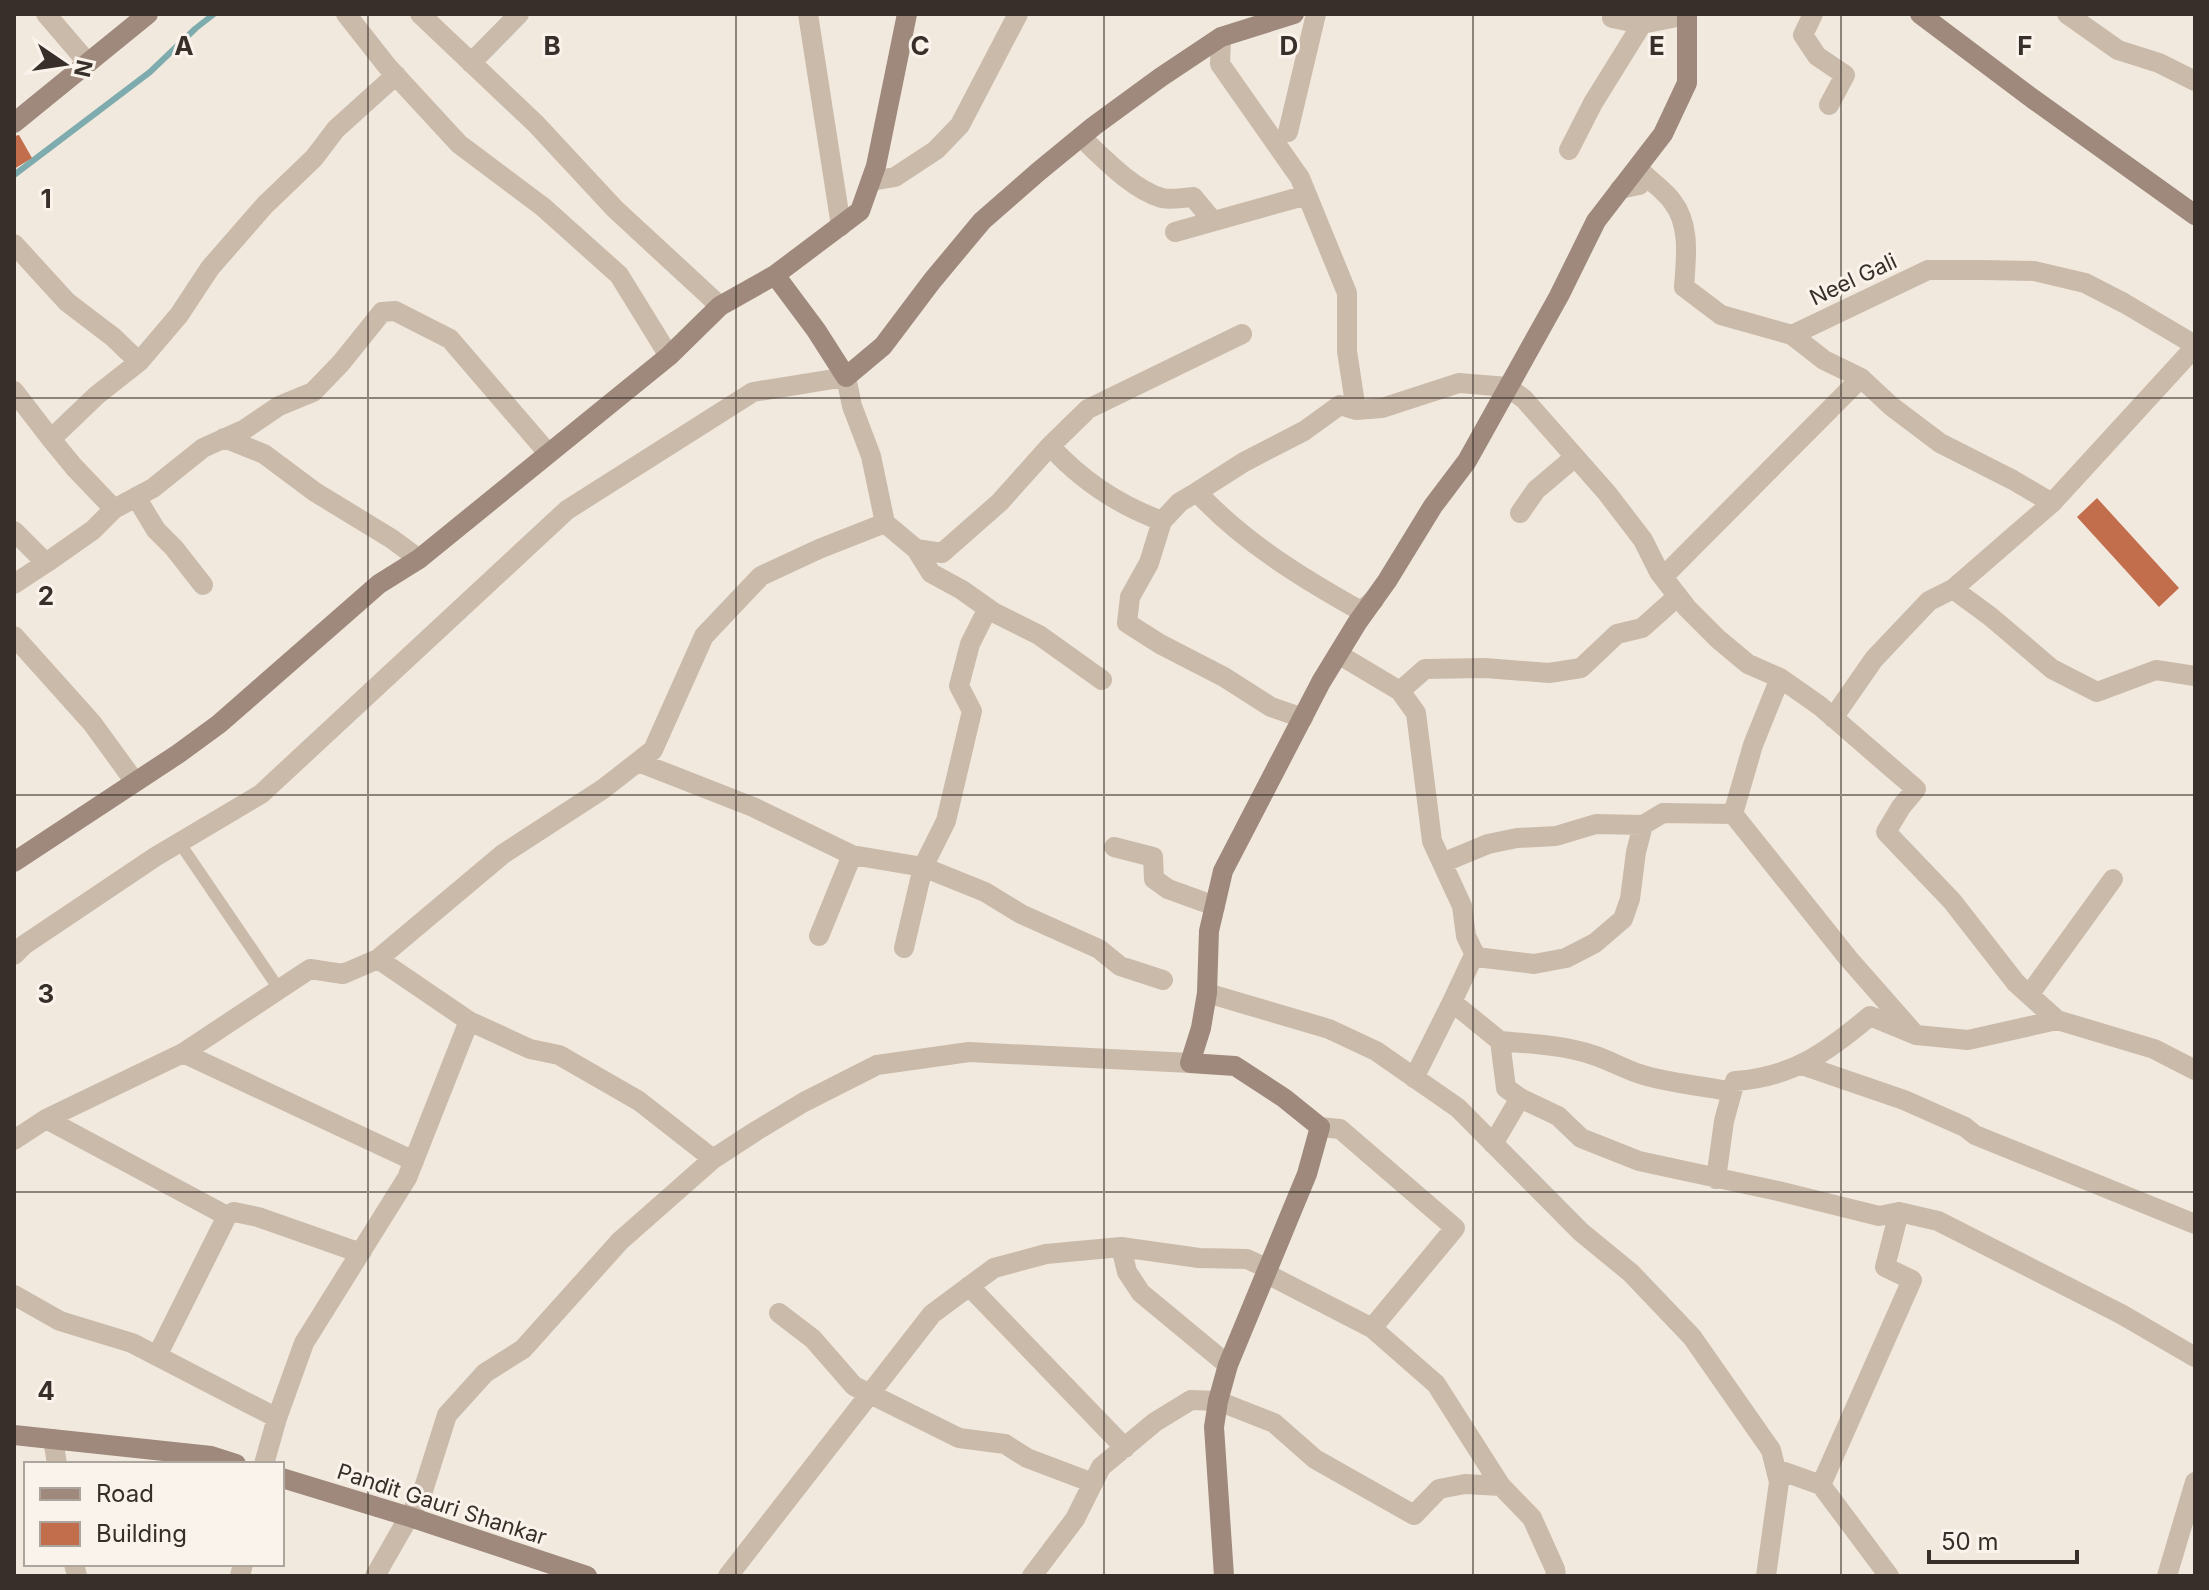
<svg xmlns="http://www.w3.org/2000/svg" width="2209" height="1590" font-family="Inter,sans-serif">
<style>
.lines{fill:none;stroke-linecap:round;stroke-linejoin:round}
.stream{stroke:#7eabae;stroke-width:6}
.building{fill:#c26d4c}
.lane{stroke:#cabaaa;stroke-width:12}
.street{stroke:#cabaaa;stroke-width:20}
.secondary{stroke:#9e897c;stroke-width:20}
.grid{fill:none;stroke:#382f2a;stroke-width:2;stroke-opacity:0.55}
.labels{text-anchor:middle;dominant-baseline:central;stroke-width:6;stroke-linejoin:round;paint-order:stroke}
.street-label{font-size:22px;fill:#382f2a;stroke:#faf3eb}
.grid-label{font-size:26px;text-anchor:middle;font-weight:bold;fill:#382f2a;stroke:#faf3eb;stroke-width:6;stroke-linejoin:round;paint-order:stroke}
</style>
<rect width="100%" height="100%" fill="#f2e9de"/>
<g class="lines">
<path class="stream" d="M14,175L150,72L196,28L214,14"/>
</g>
<path class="building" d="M19,135L32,158L14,169V136Z
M2097,498L2179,588L2159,607L2077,517Z"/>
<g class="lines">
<path class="lane" d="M179,842L279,989"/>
<path class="street" d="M46,14L88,63
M346,14L387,66L459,144L543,207L619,275L669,356
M420,14L536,124L615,209L720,306
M808,14L841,226
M1813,14L1803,35L1817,56L1845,75L1829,105
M2067,14L2118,50L2159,63L2195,81
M1612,18L1642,24L1687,15
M1221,37L1220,64L1300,178L1347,293V351L1356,410
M471,63L519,14
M1288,132L1316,14
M1081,137C1102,157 1133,190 1162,198C1171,200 1184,198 1193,197L1213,221
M1569,150L1593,103L1642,24
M871,181L895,177L936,150L960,125L1018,14
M1620,189L1639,185L1645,175C1653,183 1665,191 1672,201C1691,225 1686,258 1684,287L1721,315L1792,335L1928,270H1982L2034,271L2085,283L2124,303L2195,345
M1175,232L1307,195
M14,244L67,302L113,337L139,362L179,315L210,268L265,205L314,158L336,129L396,75
M1792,335L1824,360L1861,378L1891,406L1940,443L2013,480L2052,503
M139,362L97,395L51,439L74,467L114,509L153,488L203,448L245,429L279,406L313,392L341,363L382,312L395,311L450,339L548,453
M14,391L51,439
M224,438L264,454L315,492L392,539L419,559
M1050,446L1088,409L1242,334
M1197,492L1244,462L1304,431L1340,405L1356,410L1382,408L1459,383L1508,387L1524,399L1607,493L1643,540L1659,572L1687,608L1718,639L1748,664L1780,678L1820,706L1916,789L1901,807L1886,832L1952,901L2016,983L2057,1020L2154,1049L2195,1070
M136,497L156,530L174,548L203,585
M1520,513L1536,490L1575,457
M1162,521L1149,563L1130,597L1127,623L1160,644L1224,677L1271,707L1303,718
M885,523L916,549L942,553L1000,502L1050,446C1082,481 1118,505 1162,521L1180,502L1197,492C1243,542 1302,578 1361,611L1374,600
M14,531L46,563L93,530L114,509
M916,549L931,573L962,590L993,612L1039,635L1102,680
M1663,577L1861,378
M14,584L46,563
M1953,589L1991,617L2052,669L2097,692L2156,670L2195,676
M14,636L92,723L135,782
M1338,654L1400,691L1416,713L1432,841L1462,906L1466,936L1476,957L1534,964L1566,958L1595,943L1623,919L1630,899L1636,852L1643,825L1663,813L1733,814L1753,745L1780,678
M1400,691L1425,669L1485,668L1549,673L1581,668L1617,634L1642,628L1678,596
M1833,718L1874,659L1929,601L1953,589L2052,503L2195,347
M638,762L753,807L852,855L819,936
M1733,814L1848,958L1913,1032
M1114,847L1153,857L1154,879L1168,889L1215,906
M852,855L923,867L946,821L972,711L959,686L970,644L988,608
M1442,863L1488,844L1517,838L1556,836L1596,824L1643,825
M904,948L923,867L985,892L1021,914L1099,949L1120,966L1163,980
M1475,953L1452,1002L1500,1041L1506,1088L1520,1098L1493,1144
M14,955L24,945L155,857L261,794L567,510L753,392L846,377L852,406L871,456L885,523L819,549L761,576L704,636L653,750L603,789L503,854L378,959L343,974L310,969L183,1053L46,1119L14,1140
M378,959L469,1021L530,1049L559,1055L639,1101L713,1159
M1207,993L1329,1029L1376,1051L1458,1108L1581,1232L1631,1273L1692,1337L1771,1450L1779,1482L1766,1576
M2029,995L2113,879
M1500,1041C1532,1044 1563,1045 1593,1055C1609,1060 1624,1069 1640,1074C1670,1084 1701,1085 1732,1092
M183,1053L414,1161
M1802,1065L1904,1100L1965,1127L1975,1135L2195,1224
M1414,1078L1452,1002
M1520,1098L1558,1116L1581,1138L1639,1161L1778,1191L1879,1216L1899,1212L1938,1221L2121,1314L2195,1357
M46,1119L227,1216
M1320,1127L1340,1129L1455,1228L1372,1328
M1716,1179L1724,1121L1735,1081C1793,1077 1827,1052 1870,1016L1916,1035L1968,1040L2057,1020
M1121,1247L1127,1272L1141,1293L1228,1365
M969,1286L1125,1448
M14,1295L60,1321L132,1343L277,1418
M779,1313L813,1339L854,1386L959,1438L1005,1444L1027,1458L1093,1483
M157,1356L227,1216L234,1212L258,1217L352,1250L362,1251
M53,1439L57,1464
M264,1464L277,1418L304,1343L407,1178L469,1021
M1776,1469L1821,1485L1889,1576
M1821,1485L1912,1280L1885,1267L1899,1212
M74,1564L77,1576
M240,1576L243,1564
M375,1576L422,1494L447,1415L485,1373L523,1349L620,1241L713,1159L756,1131L804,1102L877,1065L969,1052L1190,1063
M728,1576L932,1314L994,1268L1046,1254L1121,1247L1199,1258L1247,1259L1269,1269L1267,1274L1372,1328L1436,1384L1501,1486
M1032,1576L1075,1519L1101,1467L1155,1422L1191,1400L1218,1401L1274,1423L1315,1459L1414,1515L1439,1489L1465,1484L1501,1486L1532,1518L1555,1569L1556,1576
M2167,1576L2195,1482"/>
<path class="secondary" d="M1920,14L2033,99L2195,215
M14,123L148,14
M775,275L860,211L876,166L907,14
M14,862L178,754L219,724L379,584L419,559L669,356L720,306L775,275L816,330L846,377L883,346L932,281L982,221L1038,172L1094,126L1161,77L1221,37L1294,14
M14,1435L211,1456L236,1464
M282,1478L410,1517L587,1576
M1224,1576L1214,1427L1218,1401L1228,1365L1307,1174L1320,1127L1284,1098L1235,1066L1190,1063L1201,1028L1207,993L1209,931L1223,871L1321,682L1357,623L1387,581L1433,506L1467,461L1559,296L1596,221L1663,134L1687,83V14"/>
</g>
<path class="grid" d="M368,14V1576M736,14V1576M1104,14V1576M1473,14V1576M1841,14V1576M14,398H2195M14,795H2195M14,1192H2195"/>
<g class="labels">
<g class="street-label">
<text transform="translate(1853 279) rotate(-25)">Neel Gali</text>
<text transform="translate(442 1504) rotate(18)">Pandit Gauri Shankar</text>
</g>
</g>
<g class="grid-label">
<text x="184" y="55">A</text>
<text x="552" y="55">B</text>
<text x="920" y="55">C</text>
<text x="1289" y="55">D</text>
<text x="1657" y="55">E</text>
<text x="2025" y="55">F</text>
<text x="46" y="208">1</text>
<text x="46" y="605">2</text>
<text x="46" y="1003">3</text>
<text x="46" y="1400">4</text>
</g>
<rect width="2209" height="1590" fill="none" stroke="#382f2a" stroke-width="32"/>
<rect x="24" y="1462" width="260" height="104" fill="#faf3eb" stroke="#aca59e" stroke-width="2"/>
<rect x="40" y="1488" width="40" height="12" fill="#9e897c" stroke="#aca59e" stroke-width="2"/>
<text x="96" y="1502" font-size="24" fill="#382f2a">Road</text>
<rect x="40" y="1522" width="40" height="24" fill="#c26d4c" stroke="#aca59e" stroke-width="2"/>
<text x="96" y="1542" font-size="24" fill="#382f2a">Building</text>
<g transform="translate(64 64) rotate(103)" stroke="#faf3eb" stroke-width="6" paint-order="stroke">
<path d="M0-6L14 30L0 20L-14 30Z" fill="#382f2a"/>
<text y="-12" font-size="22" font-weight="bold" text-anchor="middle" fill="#382f2a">N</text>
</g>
<path d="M1929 1550v12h148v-12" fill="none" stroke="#382f2a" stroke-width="4"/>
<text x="1941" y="1550" font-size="24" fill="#382f2a" stroke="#faf3eb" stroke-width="6" paint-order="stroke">50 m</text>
</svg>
